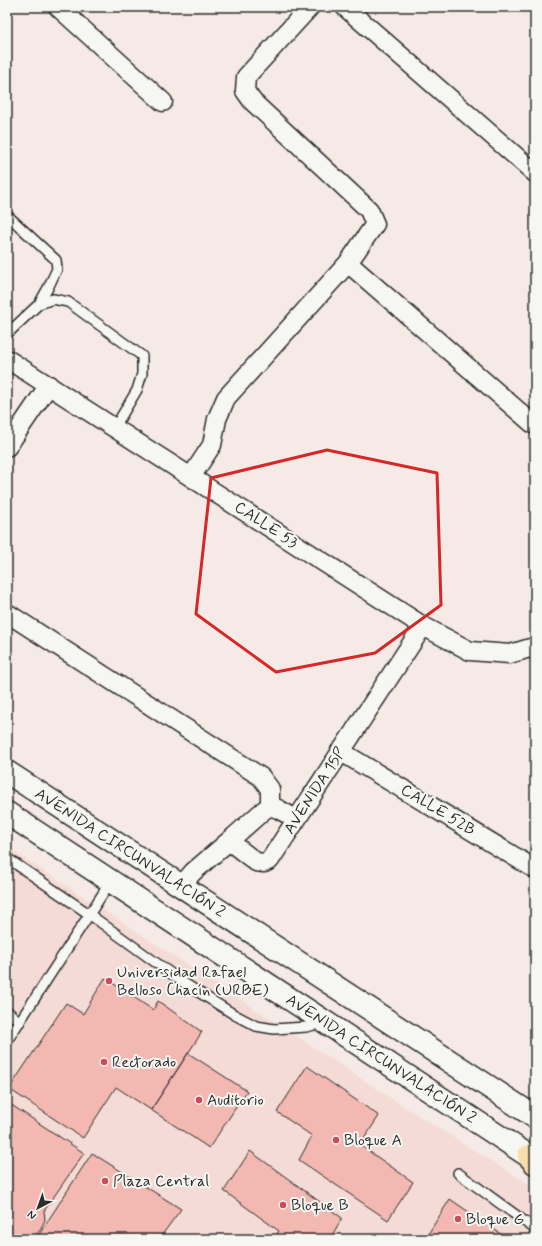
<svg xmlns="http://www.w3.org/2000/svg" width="542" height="1246" font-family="Mynerve,sans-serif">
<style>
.built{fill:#f4dbd5}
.building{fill:#f3b8b1;stroke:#2b2b2b}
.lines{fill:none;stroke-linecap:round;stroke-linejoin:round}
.lane-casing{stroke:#2b2b2b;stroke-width:12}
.street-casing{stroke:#2b2b2b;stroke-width:21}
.secondary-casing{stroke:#2b2b2b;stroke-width:25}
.highway-casing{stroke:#2b2b2b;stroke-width:25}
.lane{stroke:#f6f6f2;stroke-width:9}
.street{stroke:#f6f6f2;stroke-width:18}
.secondary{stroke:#f6f6f2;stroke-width:22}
.highway{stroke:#f9deab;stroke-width:22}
.marked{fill:none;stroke:#d62828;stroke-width:3;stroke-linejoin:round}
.poi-dot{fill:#d1495b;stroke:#f6f6f2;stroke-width:1.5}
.labels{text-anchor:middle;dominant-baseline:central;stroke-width:4;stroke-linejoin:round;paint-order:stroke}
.street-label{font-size:16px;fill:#2b2b2b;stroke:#f6f6f2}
.poi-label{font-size:16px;fill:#2b2b2b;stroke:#f6f6f2;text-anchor:start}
</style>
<rect width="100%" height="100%" fill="#f5eae5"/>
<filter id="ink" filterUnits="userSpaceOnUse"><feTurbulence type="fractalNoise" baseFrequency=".025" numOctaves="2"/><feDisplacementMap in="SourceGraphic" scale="8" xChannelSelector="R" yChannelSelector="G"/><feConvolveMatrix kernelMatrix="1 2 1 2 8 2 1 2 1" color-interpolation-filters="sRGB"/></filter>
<g filter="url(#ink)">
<path class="built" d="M7,847L417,1115L535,1188V1239H7Z"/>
<path class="building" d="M105,978L153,1010L158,1001L202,1032L151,1110L116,1087L83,1138L9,1089L66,1003L83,1014Z
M188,1053L247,1091L209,1148L151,1110Z
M307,1066L379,1116L360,1145L413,1182L388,1220L299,1160L312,1136L277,1112Z
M7,1102L84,1153L44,1211L45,1220L40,1230L32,1239H7Z
M250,1151L342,1218L330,1239H273L279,1231L224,1191Z
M92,1153L181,1209L159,1239H36Z
M450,1199L508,1239H425Z"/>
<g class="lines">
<defs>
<path id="lane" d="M7,215L56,260L57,269L48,288L39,304
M7,334L39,304L53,299L68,302L142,356V374L137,390L115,427
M7,858L89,914L184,983L235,1015L256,1026L274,1029L306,1027L323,1023
M7,1011L20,1022
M7,1041L111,881
M458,1173L535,1229"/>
<path id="street" d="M58,7L163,102
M345,7L535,173
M348,263L532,423L535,425
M7,359L423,626L470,651L510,654L530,648L535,650
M7,447L49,385
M191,477L212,445L217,419L226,398L348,263L375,224L369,210L253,102L245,91L246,77L310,7
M7,613L261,777L270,789V806
M340,751L535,869
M229,841L264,810L270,806L278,809L296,819
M181,886L193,872L229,841L256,862L264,863L270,860L423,626"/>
<path id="secondary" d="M7,772L535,1117
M7,813L535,1160"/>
<path id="highway" d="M529,1156L535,1163"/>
</defs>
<use href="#lane" class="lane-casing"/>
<use href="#street" class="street-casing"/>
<use href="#secondary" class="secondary-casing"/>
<use href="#highway" class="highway-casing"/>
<use href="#lane" class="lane"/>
<use href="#street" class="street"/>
<use href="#secondary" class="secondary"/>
<use href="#highway" class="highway"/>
</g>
</g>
<path class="marked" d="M327,450L437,473L441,605L375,653L276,672L196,614L211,478Z"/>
<g class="poi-dot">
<circle cx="109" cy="981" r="4"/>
<circle cx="104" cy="1062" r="4"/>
<circle cx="199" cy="1100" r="4"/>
<circle cx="336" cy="1140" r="4"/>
<circle cx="105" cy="1181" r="4"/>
<circle cx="283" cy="1205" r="4"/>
<circle cx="458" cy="1219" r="4"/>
</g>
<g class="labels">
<g class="street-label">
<text transform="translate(266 525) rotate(33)">CALLE 53</text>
<text transform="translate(315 791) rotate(-57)">AVENIDA 15P</text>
<text transform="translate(438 810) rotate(31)">CALLE 52B</text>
<text transform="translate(130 853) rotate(33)">AVENIDA CIRCUNVALACIÓN 2</text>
<text transform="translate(381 1059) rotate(33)">AVENIDA CIRCUNVALACIÓN 2</text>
</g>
<g class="poi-label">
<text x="117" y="972">Universidad Rafael<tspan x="117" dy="18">Belloso Chacín (URBE)</tspan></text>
<text x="112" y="1062">Rectorado</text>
<text x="207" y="1100">Auditorio</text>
<text x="344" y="1140">Bloque A</text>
<text x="113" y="1181">Plaza Central</text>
<text x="291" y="1205">Bloque B</text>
<text x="466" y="1219">Bloque G</text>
</g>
</g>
<rect width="542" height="1246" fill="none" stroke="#f6f6f2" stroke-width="24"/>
<rect x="12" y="12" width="518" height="1222" fill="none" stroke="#2b2b2b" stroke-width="1.5" filter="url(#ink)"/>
<g transform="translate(38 1208) rotate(221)" stroke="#f6f6f2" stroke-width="3" paint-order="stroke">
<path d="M0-3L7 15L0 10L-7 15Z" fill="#2b2b2b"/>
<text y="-6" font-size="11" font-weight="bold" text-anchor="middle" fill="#2b2b2b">N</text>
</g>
</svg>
